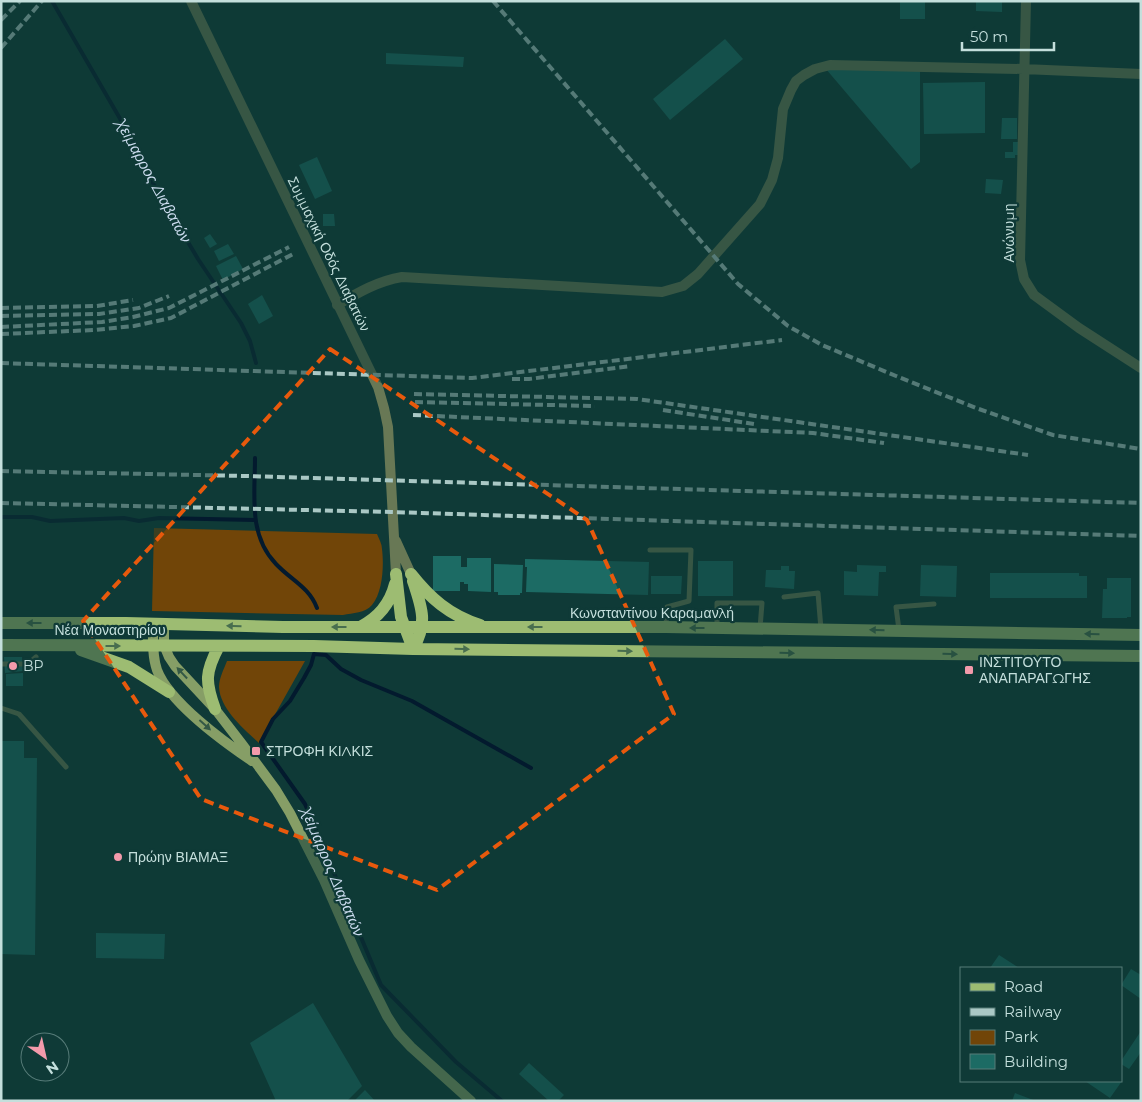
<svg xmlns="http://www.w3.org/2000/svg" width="1142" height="1102" font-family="Montserrat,sans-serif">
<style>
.green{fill:#714508}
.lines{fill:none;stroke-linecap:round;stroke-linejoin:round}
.stream{stroke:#031a2e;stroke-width:4}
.building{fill:#1c6b64}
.service{stroke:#687855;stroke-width:5}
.minor{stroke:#687855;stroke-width:10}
.tertiary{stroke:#687855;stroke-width:10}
.secondary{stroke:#869e66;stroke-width:10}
.primary{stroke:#9dbc72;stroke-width:12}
.rail{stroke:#aac8c5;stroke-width:4;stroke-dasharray:8 4;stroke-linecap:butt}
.oneway{fill:#486e4f}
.oneway2{fill:#335845}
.marked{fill:none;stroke:#e8590c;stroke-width:4;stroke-dasharray:10 6;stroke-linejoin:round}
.poi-dot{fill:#f39aab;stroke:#0f3a37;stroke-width:2}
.labels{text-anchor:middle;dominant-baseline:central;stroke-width:4.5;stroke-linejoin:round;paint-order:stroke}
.street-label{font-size:14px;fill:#c4dfdc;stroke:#0f3a37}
.poi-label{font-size:14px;fill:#c4dfdc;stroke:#0f3a37;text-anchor:start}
.water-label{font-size:15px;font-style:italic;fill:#ccddef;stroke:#0f3a37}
</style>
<rect width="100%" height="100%" fill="#0f3a37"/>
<path class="green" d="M154,528L377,534C379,539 382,544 382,549C384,565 383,592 372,605C365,613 353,613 343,615L152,611Z
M227,661H305L259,743C244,729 220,709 219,687C219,678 224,669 227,661Z"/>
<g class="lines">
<path class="stream" d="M52,1L137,148L150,178L198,259L241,323L250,341L256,363
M255,458C255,495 248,535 276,564C291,580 309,587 317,608
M1,517H32L50,521L124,518L139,521L159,518L255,520
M502,1101L456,1062L381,985L305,804L261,742L273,719L290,701L304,678L311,665L314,654L326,655L341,669L361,680L412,701L531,768"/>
</g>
<path class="building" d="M900,1H925V19H900Z
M976,1H1002V12L976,11Z
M725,39L743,59L670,120L653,99Z
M386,53L464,57L463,67L386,64Z
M826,69L920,70V162L911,169Z
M985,82V133L924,134L923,83Z
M1002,118H1017V139H1001Z
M1013,142H1019V155H1015V158H1005V152H1013Z
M317,157L332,191L315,199L299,165Z
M986,179L1003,180L1001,194L985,193Z
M323,214H334L335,226H323Z
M210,234L217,244L210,248L204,238Z
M228,244L234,254L219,261L214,251Z
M236,256L243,269L223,280L216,266Z
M262,295L273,316L259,324L248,304Z
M433,556H461V567H467V558H491V592L468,591V584H464V582H460V591H433Z
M525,559L649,562L648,595L526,592L527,567H525Z
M698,561H733V596H698Z
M494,564L523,565L522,593H520V595H498V592H494Z
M857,565L886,566V572H879L878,596L844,595V571L857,572Z
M921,565L957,566L956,597L920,596Z
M781,566H789V571H795L794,589L765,587L766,570H781Z
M990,573H1079V576H1087V598H990Z
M651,576H682L681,594H651Z
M1107,578H1131V617H1127V618H1102L1103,589H1107Z
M4,657H22L23,671L5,673Z
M23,673V686H6V674Z
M1,741H24V758H37L35,955L1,954Z
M96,933L165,934L164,959L96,958Z
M999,955L1019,968H990Z
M1131,969L1141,975V999L1121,985Z
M313,1003L362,1086L347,1101H276L250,1043Z
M1141,1031V1052L1129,1069L1121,1064V1061Z
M529,1063L564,1095L558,1101H549L519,1074Z
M1085,1081H1122L1110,1098Z
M365,1090L375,1101H354Z
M1015,1093L1036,1101H1012Z"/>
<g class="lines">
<path class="service" d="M650,550H691L689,601L667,607L666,627
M784,597L818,593L821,629
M717,626V603H762L760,628
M899,630L896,607L934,604
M1,664H28L36,657
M1,708L19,714L66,767"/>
<path class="minor" d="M1026,1L1020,260L1024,279L1034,295L1079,328L1141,368
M337,305C359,292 378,281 402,277L662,292L683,286L698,274L760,204L772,180L778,158L783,109L791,90L796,81L804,75L815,69L830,65L1023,69L1141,74"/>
<path class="tertiary" d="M191,1L378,387L384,408L388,427L396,574
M396,541L411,574"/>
<path class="secondary" d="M153,624C153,639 152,656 157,670C169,702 224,742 252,761
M164,624V645L169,657L175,666L215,709L242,744L276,790L290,813L324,880L359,960L387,1016L398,1033L411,1047L471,1101"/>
<path class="primary" d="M396,574L401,617L413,649
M411,574C430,598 449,615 480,625
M1,623H126L283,627H666L1141,635
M360,627C378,618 390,604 395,584
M1,645L314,646L413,649L1141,656
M413,649C428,623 422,608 413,581
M81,650L129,667L169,692
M215,709C205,682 205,672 219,646"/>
<path class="rail" d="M493,1L738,284L788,326L822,345L896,376L976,408L1053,435L1141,449
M1,20L20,1
M1,48L42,1
M1,308L97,306L133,300
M1,316L99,314L139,308L169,296
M1,327L102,322L133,317L169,308L289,247
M1,334L94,330L134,326L171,318L293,254
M1,363L472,378L782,340
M512,379H529L631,366
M414,394L637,399L1028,455
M415,402L595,406
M663,410L754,424
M413,415L813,433L884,443
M1,471L247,476L1141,503
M1,503L391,512L1141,536"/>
</g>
<defs><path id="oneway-solid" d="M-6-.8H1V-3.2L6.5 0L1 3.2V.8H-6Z" transform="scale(1.25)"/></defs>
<g class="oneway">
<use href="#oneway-solid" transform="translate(34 623) rotate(-180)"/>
<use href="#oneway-solid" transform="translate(234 626) rotate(-178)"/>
<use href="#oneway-solid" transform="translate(339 627) rotate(-180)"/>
<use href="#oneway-solid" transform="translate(535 627) rotate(180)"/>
<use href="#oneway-solid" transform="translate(697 628) rotate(-180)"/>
<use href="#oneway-solid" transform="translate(877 630) rotate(-179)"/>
<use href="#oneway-solid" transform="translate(1092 634) rotate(-179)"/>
<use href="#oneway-solid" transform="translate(113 646)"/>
<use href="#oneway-solid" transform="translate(462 649) rotate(1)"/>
<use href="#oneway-solid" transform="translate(625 651) rotate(1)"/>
<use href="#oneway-solid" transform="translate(787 653) rotate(1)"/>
<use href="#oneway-solid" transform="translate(950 654) rotate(1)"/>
</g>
<g class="oneway2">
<use href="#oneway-solid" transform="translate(182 673) rotate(-133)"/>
<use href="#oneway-solid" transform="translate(205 725) rotate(42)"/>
</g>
<path d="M0 0H1142V1102H0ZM330,349L587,520L674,714L437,890L201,799L83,621Z" fill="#0f3a37" fill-opacity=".55" fill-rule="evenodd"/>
<path class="marked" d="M330,349L587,520L674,714L437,890L201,799L83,621Z"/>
<g class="poi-dot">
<circle cx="13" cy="666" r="5"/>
<rect x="964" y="665" width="10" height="10" rx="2.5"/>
<rect x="251" y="746" width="10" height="10" rx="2.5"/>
<circle cx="118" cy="857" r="5"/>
</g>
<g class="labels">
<g class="street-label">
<text transform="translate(1009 233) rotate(-90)">Ανώνυμη</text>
<text transform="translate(329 254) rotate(64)">Συμμαχική Οδός Διαβατών</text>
<text x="652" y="613">Κωνσταντίνου Καραμανλή</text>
<text x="110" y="630">Νέα Μοναστηρίου</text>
</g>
<g class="poi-label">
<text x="979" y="662">ΙΝΣΤΙΤΟΥΤΟ<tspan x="979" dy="16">ΑΝΑΠΑΡΑΓΩΓΗΣ</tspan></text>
<text x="23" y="666">BP</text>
<text x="266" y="751">ΣΤΡΟΦΗ ΚΙΛΚΙΣ</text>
<text x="128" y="857">Πρώην ΒΙΑΜΑΞ</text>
</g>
<g class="water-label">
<text transform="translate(154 181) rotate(61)">Χείμαρρος Διαβατών</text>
<text transform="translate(333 872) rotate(67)">Χείμαρρος Διαβατών</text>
</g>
</g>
<rect width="1142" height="1102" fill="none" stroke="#c4dfdc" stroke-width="5"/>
<rect x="960" y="967" width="162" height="115" fill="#0f3a37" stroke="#577c79"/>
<rect x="970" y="983" width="25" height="8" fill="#9dbc72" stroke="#577c79"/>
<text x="1004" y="992" font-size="15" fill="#c4dfdc">Road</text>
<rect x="970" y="1008" width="25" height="8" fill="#aac8c5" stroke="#577c79"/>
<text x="1004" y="1017" font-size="15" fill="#c4dfdc">Railway</text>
<rect x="970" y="1030" width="25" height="15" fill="#714508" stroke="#577c79"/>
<text x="1004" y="1042" font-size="15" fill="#c4dfdc">Park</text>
<rect x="970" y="1054" width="25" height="15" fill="#1c6b64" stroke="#577c79"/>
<text x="1004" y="1067" font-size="15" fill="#c4dfdc">Building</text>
<g transform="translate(45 1057) rotate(146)"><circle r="24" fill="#0f3a37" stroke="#577c79"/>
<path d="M0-4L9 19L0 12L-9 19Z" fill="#f39aab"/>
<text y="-8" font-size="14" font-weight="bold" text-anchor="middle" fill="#c4dfdc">N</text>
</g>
<path d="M962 42v8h92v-8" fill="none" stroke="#c4dfdc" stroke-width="2.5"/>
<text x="970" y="42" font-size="15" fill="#c4dfdc" stroke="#0f3a37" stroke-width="4" paint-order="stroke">50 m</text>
</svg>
